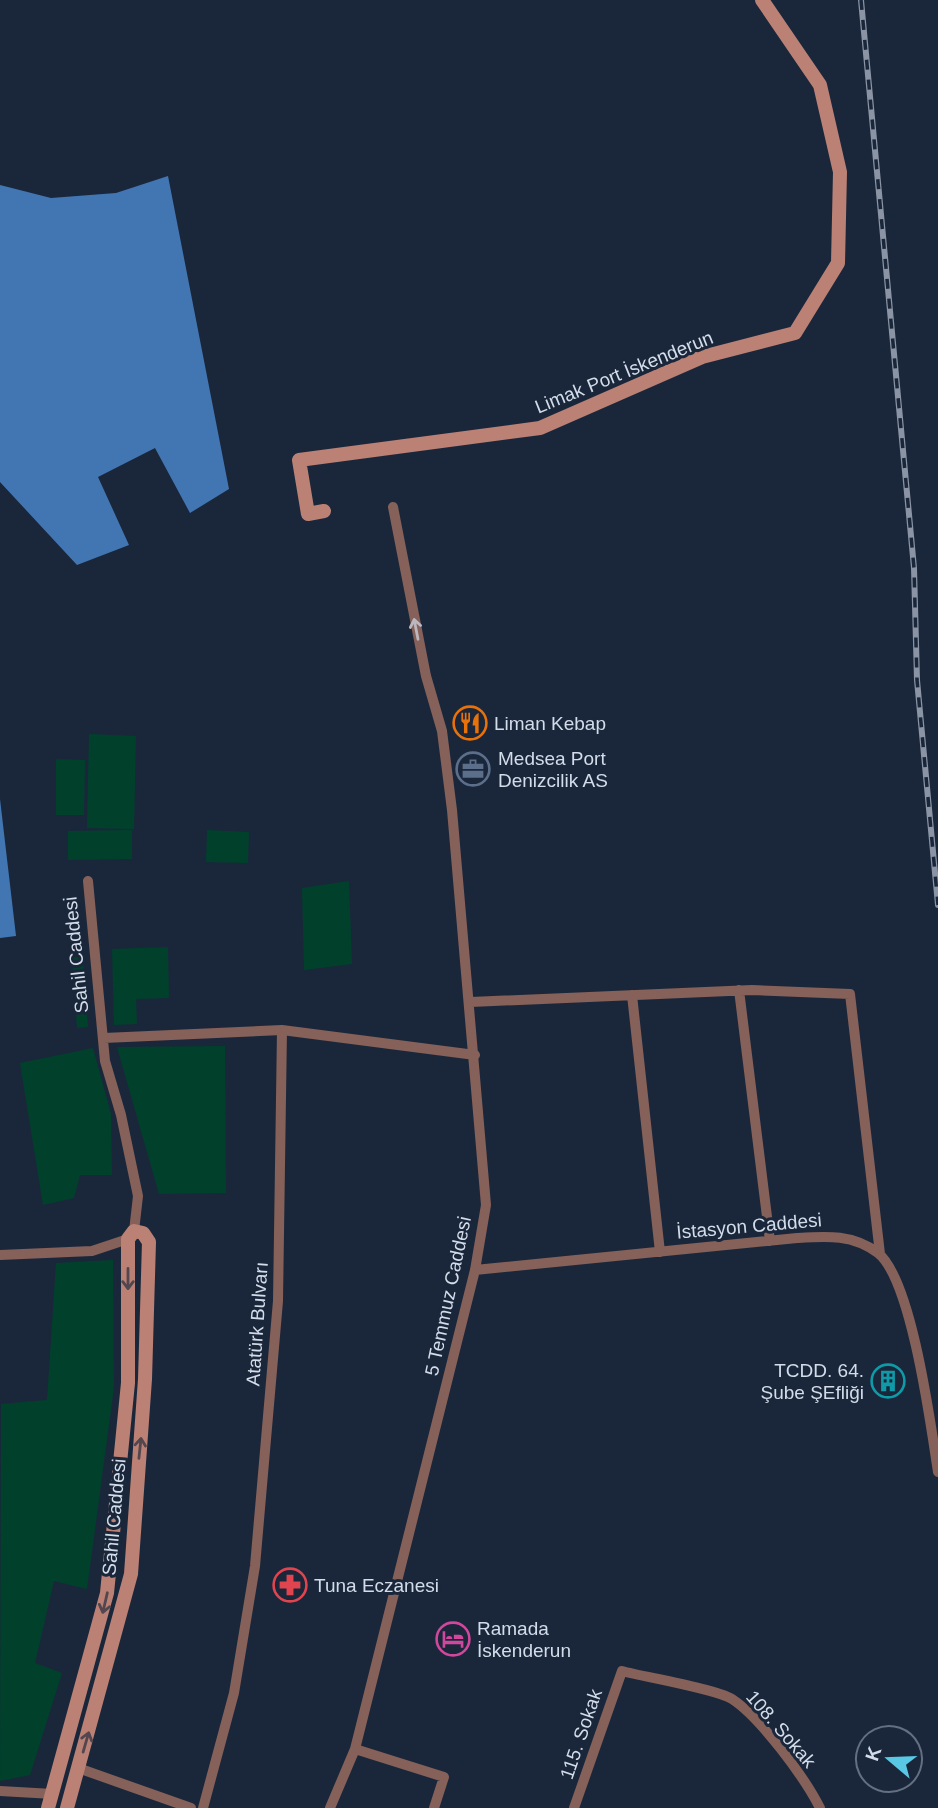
<svg xmlns="http://www.w3.org/2000/svg" width="938" height="1808" font-family="Arial,sans-serif">
<style>
.green{fill:#01412c}
.water{fill:#4276b3}
.lines{fill:none;stroke-linecap:round;stroke-linejoin:round}
.street{stroke:#856159;stroke-width:10}
.secondary{stroke:#bb8175;stroke-width:14}
.rail-casing{stroke:#8a94a4;stroke-width:6}
.rail{stroke:#1a273b;stroke-width:3.5;stroke-dasharray:10;stroke-linecap:butt}
.oneway{stroke:#bcb7be}
.oneway2{stroke:#52464f}
.labels{text-anchor:middle;dominant-baseline:central;stroke-width:6;stroke-linejoin:round;paint-order:stroke}
.street-label{font-size:19px;fill:#d3dce9;stroke:#1a273b}
.poi-label{font-size:19px;fill:#d3dce9;stroke:#1a273b;text-anchor:start}
</style>
<rect width="100%" height="100%" fill="#1a273b"/>
<path class="green" d="M89,734L136,736L134,829L87,828Z
M56,759L85,760L84,815H56Z
M132,830V859L68,860V831Z
M207,830L249,832L248,863L206,862Z
M349,881L352,964L304,970L302,888Z
M168,947L169,998L136,999L137,1024L114,1025L112,949Z
M72,957H83L88,1027L77,1028Z
M225,1046L226,1193L159,1194L117,1047Z
M93,1048L111,1114L112,1175H80L74,1198L43,1205L20,1063Z
M113,1260L114,1387L87,1589L54,1581L35,1663L62,1673L30,1775L0,1781L1,1404L47,1400L56,1263Z"/>
<path class="water" d="M168,176L229,489L190,513L155,448L98,477L129,545L77,565L0,482V185L51,198L116,193Z
M0,799L16,936L0,938Z"/>
<g class="lines">
<path class="street" d="M88,881L105,1061L121,1115L138,1196L134,1231
M739,990L770,1241
M632,995L660,1252
M471,1002L752,990L850,994L880,1254
M104,1038L282,1030
M0,1255L92,1251L128,1239
M475,1270L797,1238C827,1236 853,1234 878,1253C912,1280 931,1427 938,1472
M355,1749L444,1777L434,1808
M78,1768L191,1808
M0,1791L53,1794
M203,1808L234,1693L255,1566L278,1301L282,1030L475,1055
M330,1808L355,1749L475,1270L486,1205L452,810L442,731L426,676L393,507
M574,1808L622,1671C644,1677 716,1689 732,1699C760,1717 805,1778 820,1808"/>
<path class="secondary" d="M324,511L308,514L299,460L540,428L702,357L795,333L838,263L840,172L820,85L762,0
M48,1808L107,1593L128,1383V1239L134,1231L143,1233L149,1242L145,1379L131,1574L67,1808"/>
<defs>
<path id="rail" d="M861,0L914,568L917,680L938,905"/>
</defs>
<use href="#rail" class="rail-casing"/>
<use href="#rail" class="rail"/>
</g>
<defs><path id="oneway-shaft" d="M-6 0H5M1.5-3L5.5 0L1.5 3" fill="none" stroke-width="1.6" stroke-linecap="round" stroke-linejoin="round" transform="scale(1.75)"/></defs>
<use class="oneway" href="#oneway-shaft" transform="translate(416 629) rotate(-101)"/>
<g class="oneway2">
<use href="#oneway-shaft" transform="translate(128 1279) rotate(90)"/>
<use href="#oneway-shaft" transform="translate(140 1448) rotate(-84)"/>
<use href="#oneway-shaft" transform="translate(105 1603) rotate(103)"/>
<use href="#oneway-shaft" transform="translate(86 1742) rotate(-74)"/>
</g>
<defs>
<symbol id="restaurant-ring" viewBox="-11 -11 22 22"><circle r="9.5" fill="#1a273b" stroke="#e8710a" stroke-width="1.5"/><path d="M-5-6h1v4h1v-4h1v4h1v-4h1v5L-1.5 .5V6h-2V.5L-5-1ZM5-6V6H3V1.5H1.5Q1.5-4 5-6Z" fill="#e8710a"/></symbol>
<symbol id="office-ring" viewBox="-11 -11 22 22"><circle r="9.5" fill="#1a273b" stroke="#5c6f8a" stroke-width="1.5"/><path d="M-6-3h4V-5.5h4V-3h4V5H-6ZM-1-4.5V-3h2v-1.5ZM-6 0V1H6V0Z" fill="#5c6f8a"/></symbol>
<symbol id="building-ring" viewBox="-11 -11 22 22"><circle r="9.5" fill="#1a273b" stroke="#0f9aa8" stroke-width="1.5"/><path d="M-4-6H4V6H1V3H-1V6H-4ZM-2.5-4.3h1.7v1.8h-1.7ZM.8-4.3h1.7v1.8H.8ZM-2.5-1h1.7V.8h-1.7ZM.8-1h1.7V.8H.8Z" fill="#0f9aa8"/></symbol>
<symbol id="pharmacy-ring" viewBox="-11 -11 22 22"><circle r="9.5" fill="#1a273b" stroke="#e0444e" stroke-width="1.5"/><path d="M-2-6h4v4h4v4h-4v4h-4v-4h-4v-4h4Z" fill="#e0444e"/></symbol>
<symbol id="hotel-ring" viewBox="-11 -11 22 22"><circle r="9.5" fill="#1a273b" stroke="#d1479c" stroke-width="1.5"/><path d="M-6-4.5h1.5V1H6V5H4.5V3h-9V5H-6ZM-4 0a1.8 1.8 0 1 1 3.6 0ZM.5 0V-2.5h3Q6-2.5 6 0Z" fill="#d1479c"/></symbol>
</defs>
<g fill-rule="evenodd">
<use href="#restaurant-ring" x="451" y="704" width="38" height="38"/>
<use href="#office-ring" x="454" y="750" width="38" height="38"/>
<use href="#building-ring" x="869" y="1362" width="38" height="38"/>
<use href="#pharmacy-ring" x="271" y="1566" width="38" height="38"/>
<use href="#hotel-ring" x="434" y="1620" width="38" height="38"/>
</g>
<g class="labels">
<g class="street-label">
<text transform="translate(624 372) rotate(-22)">Limak Port İskenderun</text>
<text transform="translate(76 955) rotate(-96)">Sahil Caddesi</text>
<text transform="translate(749 1226) rotate(-5)">İstasyon Caddesi</text>
<text transform="translate(448 1296) rotate(-78)">5 Temmuz Caddesi</text>
<text transform="translate(257 1324) rotate(-86)">Atatürk Bulvarı</text>
<text transform="translate(114 1517) rotate(-85)">Sahil Caddesi</text>
<text transform="translate(781 1729) rotate(49)">108. Sokak</text>
<text transform="translate(581 1734) rotate(-71)">115. Sokak</text>
</g>
<g class="poi-label">
<text x="494" y="723">Liman Kebap</text>
<text x="498" y="758">Medsea Port<tspan x="498" dy="22">Denizcilik AS</tspan></text>
<text x="864" y="1370" text-anchor="end">TCDD. 64.<tspan x="864" dy="22">Şube ŞEfliği</tspan></text>
<text x="314" y="1585">Tuna Eczanesi</text>
<text x="477" y="1628">Ramada<tspan x="477" dy="22">İskenderun</tspan></text>
</g>
</g>
<g transform="translate(889 1759) rotate(289)"><circle r="33" fill="#1a273b" stroke="#646f81" stroke-width="2"/>
<path d="M0-5L12 26L0 18L-12 26Z" fill="#59c8e4"/>
<text y="-10" font-size="19" font-weight="bold" text-anchor="middle" fill="#d3dce9">K</text>
</g>
</svg>
